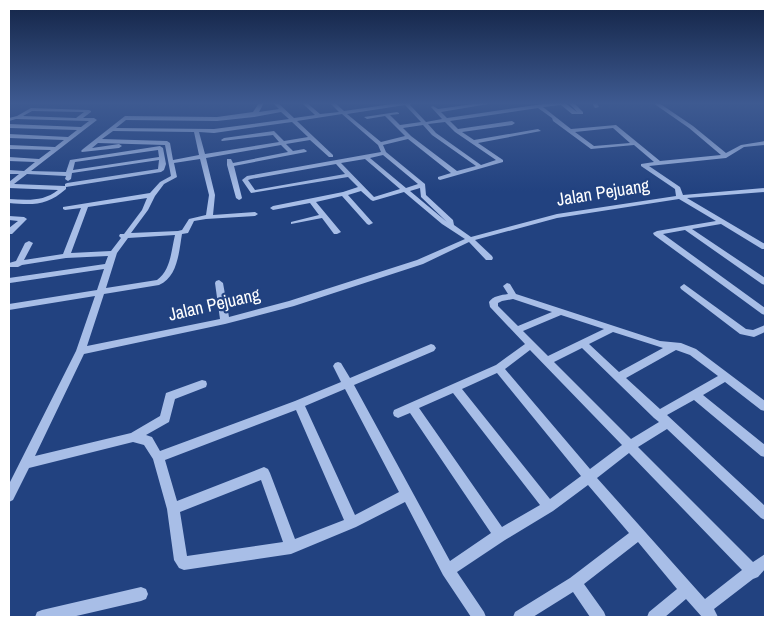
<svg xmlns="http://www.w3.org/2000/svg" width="774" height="626" font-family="'Archivo Narrow',sans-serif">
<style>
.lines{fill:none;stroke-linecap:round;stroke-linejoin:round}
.minor{fill:#a8bee7;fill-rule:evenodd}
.labels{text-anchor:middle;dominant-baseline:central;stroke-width:4.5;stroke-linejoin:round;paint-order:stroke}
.street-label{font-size:18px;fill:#fff;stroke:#224280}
</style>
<rect width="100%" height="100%" fill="#224280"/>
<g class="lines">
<path class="minor" d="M259,103H264L259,112L279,109L273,103H278L294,118L315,115L302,103H307L320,114L339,112L330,103H335L344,111L399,103H413L410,105L426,122L442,119L431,107L433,106L438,109L480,103H494L441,112L447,118L550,103H565L577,112L569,103H574L583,112V114H572L561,105L543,107L571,129L616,125L660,161L721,155L689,128L653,103H659L693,126L726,153L741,145L765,141V145L744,147L726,158L649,166L680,187L683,195L765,188V192L687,198L765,244V249H762L721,224L692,229L765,278V285L762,284L685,230L663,234L765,308V315L762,314L654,235L653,233L657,231L716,221L679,199L557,218L475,240L492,256L493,258L492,260H486L469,242L423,264L294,306L225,324L84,354L35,456L131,433L160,416L166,393L202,380L206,381L207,384L206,387L175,399L169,422L146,435L152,437L160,451L295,401L341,382L333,366L335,363L338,362L341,363L350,378L431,344L434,345L436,348L434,351L354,385L450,561L491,533L410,413L398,418L394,416L393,413L394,410L496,365L525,344L490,307L489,302C493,296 501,295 508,294L503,286L507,283L510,284L516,294L660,341L681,343L696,349L765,401V411L761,410L725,382L703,395L765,445V457L761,456L694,400L667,415L765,506V520L761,518L667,429L638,447L753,562L765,554V569L758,577L753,579L714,609L718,617H702L686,599L665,617H647L649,612L677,589L638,542L584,584L604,612L606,617H590L573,592L533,617H513L515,612L570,578L629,533L588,485L553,511L505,540L457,572L484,612L486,617H471L443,575L405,502L356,527L291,554L184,570L179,568L174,560L167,509L153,459L144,445L133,442L29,468L13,500L9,502V484L76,351L95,296L9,310V304L97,290L104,269L10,283L9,282V278L105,264L108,256L66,258L22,265L18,267H9V263L16,261L25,243L29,241L33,243L24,260L63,254L81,208L65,210L63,209V207L150,193L160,182L171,176L165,145L98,143L92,148L119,144L122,146L119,148L82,152L81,151L83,149L125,116L217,117L253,112ZM405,105L421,122L400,125L390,115L399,114V113L397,112L364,117L367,119L385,116L405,136L381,142L347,114ZM538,108L552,118L553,121L591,149L634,145L654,162L641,164V166L675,189L676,196L557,214L471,237L454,225L453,220L426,195L425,184L386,152L383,145L408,139L451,173L438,177V179L440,180L503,162V160L478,143L541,131L538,129L474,140L462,132L512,125L515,123L512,121L458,129L450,121ZM281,112L289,119L214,129L116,128L126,120L217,121L254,117ZM342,114L378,145L381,152L247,176L242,180L251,193L348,177L358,187L343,192L273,206L270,208L273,210L310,203L319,215L291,222V224L322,218L334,234H337L341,232L316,202L342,196L367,224L369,225L373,223L348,195L361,191L371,200L373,201L404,192L442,224L465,239L417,260L289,301L229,317L223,283L219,280L216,281L215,283L220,319L87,346L104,294L159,285C178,277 179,251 182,234L188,233L194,221L206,219L255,216L258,214L255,212L213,215L215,195L206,158L281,145L288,152L233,163L231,159H227V165L236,198L239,200L241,199L242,198L234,166L306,152L307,151L304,149L293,151L286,144L310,140L329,157H333V155L297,121ZM292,122L308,137L284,141L274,131L224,138L221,140L222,141L273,135L279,142L205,154L199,132L214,133ZM445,122L455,132L496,160L481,165L436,133L428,124ZM423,125L432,135L476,166L457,171L411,136L403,128ZM613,128L630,143L594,146L575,132ZM113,131L194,132L199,155L173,160L170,143L167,141L102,139ZM383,155L418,184L406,188L370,158ZM200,159L209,195L206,215L189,219L182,230L178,231L131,233L148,210L155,196L164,184L177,177L174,163ZM365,159L400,189L374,197L341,163ZM336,164L345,174L255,190L248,180L251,179ZM420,188L421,197L447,222L410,191ZM147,198L142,210L124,234H120L119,236L121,238L111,251L71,253L88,207ZM175,235C171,251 171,270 157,280L106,288L117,253L128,238ZM513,299L552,312L518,326L498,306V303L502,301ZM561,315L604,329L548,356L523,331ZM613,332L657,346L663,348L619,372L589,344ZM582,348L654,418L659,422L631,439L554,362ZM530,350L622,445L590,469L505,369ZM676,350L690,355L718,376L660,409L626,378ZM497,373L581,476L550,499L462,389ZM345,389L399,492L355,515L305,406ZM453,393L540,505L502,527L419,408ZM296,410L344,520L295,539L270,473L268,469L264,467L177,501L165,460ZM629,453L742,570L705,599L597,478ZM261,480L283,542L187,556L180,512Z
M592,103H597L599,107L595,108Z
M31,108L89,110L91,111V112L83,118H94L97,120L31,171L66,172L70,160L160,146L163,148L166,164L164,170L161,172L66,187V189C47,206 33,205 9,203V199C27,200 43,202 58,190L9,188V182L19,174H9V170L24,171L35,162L9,161V157L39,159L51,150L9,149V145L55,147L64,140L9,138V134L68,137L77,130L9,128V124L81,127L89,121L16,119L9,121V118L17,116ZM32,111L84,112L76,118L23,116ZM158,150L159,157L73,170L75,162ZM159,160L158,169L67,183L65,184V186L14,184L27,174L66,176L65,179L68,181L71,179L72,173Z
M9,216L24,217L27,219L12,234H9V228L18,221L9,220Z
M684,284L746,329L753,330L765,325V332L754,337L740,334L681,289L680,287Z
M141,587L146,589L148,594L146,599L141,601L72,617H35L37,612L42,610Z"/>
</g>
<linearGradient id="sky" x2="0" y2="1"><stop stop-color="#132446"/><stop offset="0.54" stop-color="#3e5a91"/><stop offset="1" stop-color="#3e5a91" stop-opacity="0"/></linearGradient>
<rect width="774" height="191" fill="url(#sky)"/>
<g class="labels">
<g class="street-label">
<text transform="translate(603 192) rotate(-9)">Jalan Pejuang</text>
<text transform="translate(214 304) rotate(-13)">Jalan Pejuang</text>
</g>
</g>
<rect width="774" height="626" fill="none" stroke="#ffffff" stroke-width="20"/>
</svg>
